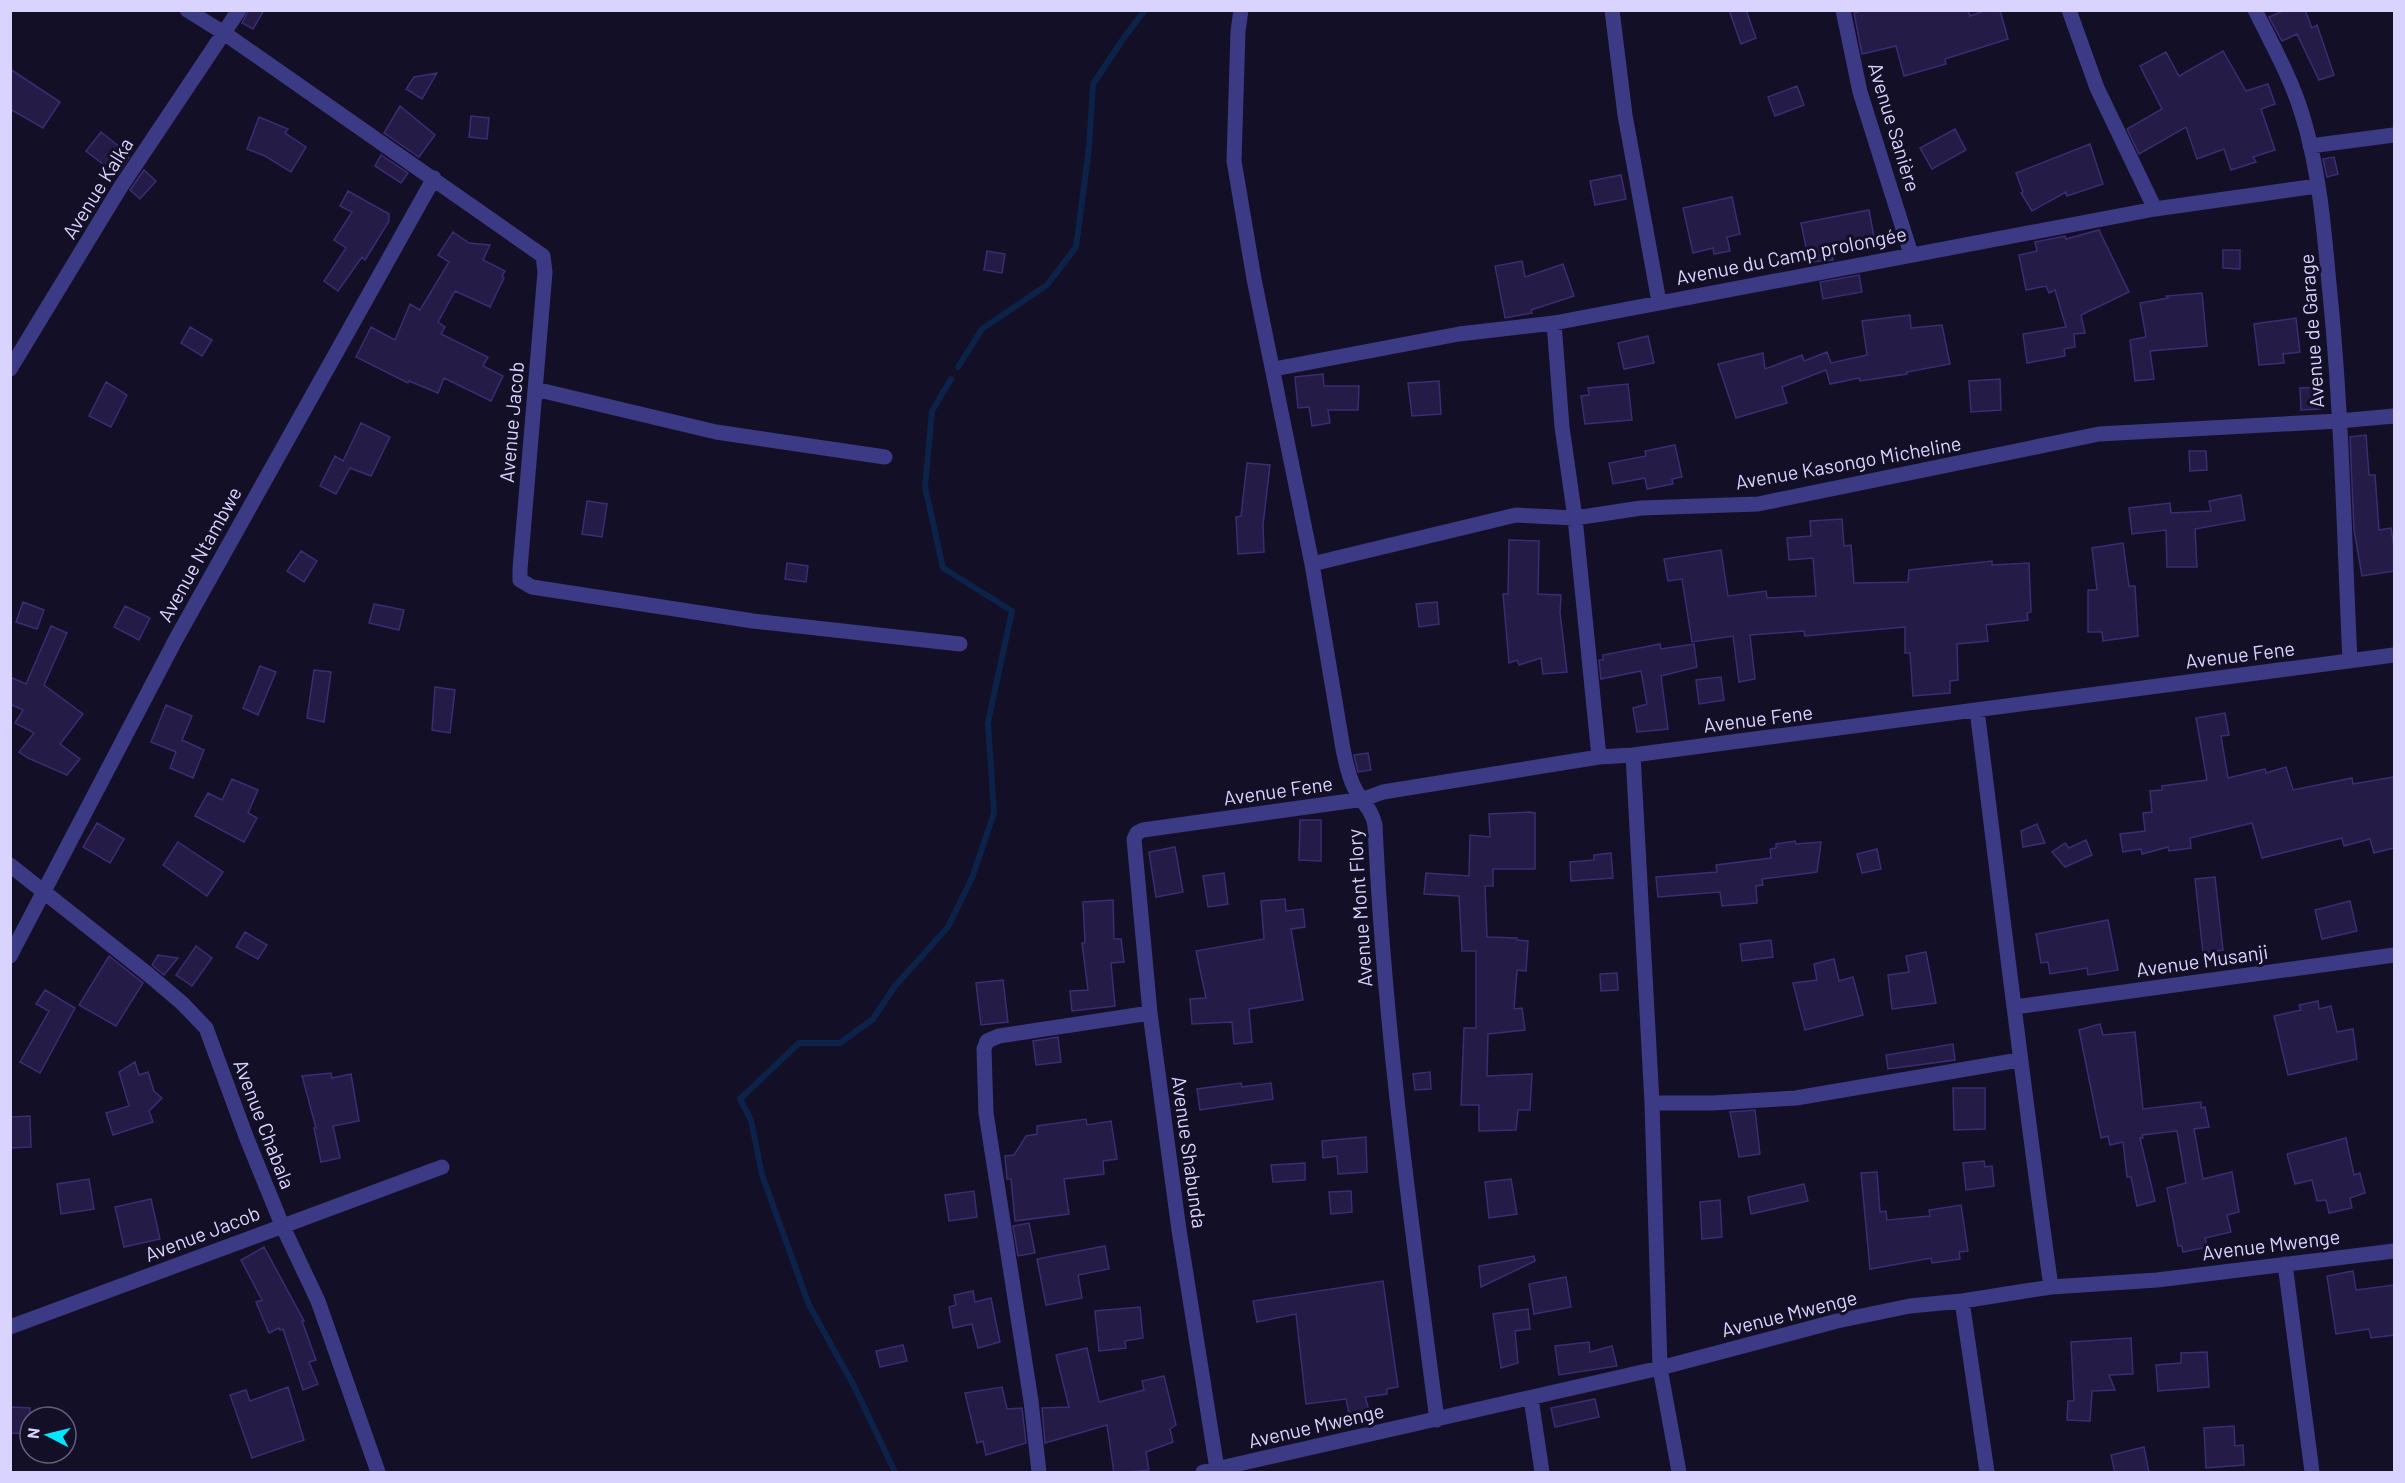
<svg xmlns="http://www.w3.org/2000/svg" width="2405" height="1483" font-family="Barlow,sans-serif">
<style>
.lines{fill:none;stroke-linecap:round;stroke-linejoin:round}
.stream{stroke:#0c2248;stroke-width:6}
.building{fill:#241b47;stroke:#3b2d73;stroke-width:1.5}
.minor{stroke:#3d3a85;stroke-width:15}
.labels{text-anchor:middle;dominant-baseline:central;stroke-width:6;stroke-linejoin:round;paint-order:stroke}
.street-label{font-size:20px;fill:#d9d4ff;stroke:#130f26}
</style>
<rect width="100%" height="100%" fill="#130f26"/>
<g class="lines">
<path class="stream" d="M958,367L982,329L1047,285L1076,247L1089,148L1093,84L1123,39L1145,10
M895,1472L854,1386L809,1305L762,1175L751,1120L740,1099L799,1043H840L873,1019L895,986L948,927L972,878L994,813L988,722L1012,611L943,568L925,487L932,411L951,379"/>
</g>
<path class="building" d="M249,10H264L253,29L242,23Z
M1729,10H1746L1756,38L1741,44Z
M1864,10H1968L1970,16L1987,10H2000L2008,39L1945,59L1946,64L1904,76L1896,46L1862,54L1854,13Z
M2285,10H2305L2312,28L2317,25L2334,75L2319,80L2297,34L2282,41L2269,17Z
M2223,51L2246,91L2268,84L2275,104L2261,109L2275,150L2253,157L2256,162L2231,170L2224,149L2197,159L2186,127L2139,154L2127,129L2162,109L2140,66L2166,52L2179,76Z
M10,69L60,102L43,128L10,109Z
M437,73L422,99L406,89L414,77Z
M1797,86L1804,105L1775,116L1768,97Z
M400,106L435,135L419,157L384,133Z
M471,116L489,118L487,139L469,137Z
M259,117L288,129L285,133L306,147L291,172L265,156L247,149Z
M1955,129L1966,150L1932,169L1920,148Z
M101,132L121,148L119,150L129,157L117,175L86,151Z
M2090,144L2103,184L2067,196L2066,192L2032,211L2021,193L2023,192L2016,173Z
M381,155L408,173L401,183L375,166Z
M2334,157L2338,174L2327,177L2323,159Z
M144,170L156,181L140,199L130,190Z
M1621,175L1626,199L1595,205L1590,181Z
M348,191L389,214V221L365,260L362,257L338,291L324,281L346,248L334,240L352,212L340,206Z
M1732,197L1740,234L1727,237L1730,251L1714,254L1713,248L1693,253L1683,208Z
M1869,210L1874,237L1830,245L1833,260L1809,262L1801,223Z
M2099,230L2129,292L2081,315L2085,333L2074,334L2075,347L2064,349L2065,356L2027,363L2023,334L2066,327L2055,290L2049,293L2046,286L2026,290L2019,255L2037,251L2035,242L2065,236L2066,239Z
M453,232L469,243L490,245L483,260L505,271L502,276L504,278L490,307L455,291L438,322L445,327L441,334L488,357L483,366L503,376L491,401L444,378L438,393L409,381L408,383L356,357L371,327L395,340L410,304L420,310L449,262L438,255Z
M2223,250H2240V269L2223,268Z
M987,251L1005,254L1002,273L984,270Z
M1522,261L1525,277L1563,264L1574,296L1531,310L1532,313L1505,318L1495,266Z
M1859,275L1862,292L1823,299L1820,282Z
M2202,293L2207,346L2150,351L2154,379L2135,381L2130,340L2146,337L2140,303L2168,298L2166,296Z
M1910,315L1911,328L1942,325L1950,364L1907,372V374L1860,381L1859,378L1830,384L1826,370L1782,387L1787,403L1736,418L1718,364L1763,353L1765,369L1802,355L1804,361L1827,352L1831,363L1867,355L1862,321Z
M2296,318L2300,352L2283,354L2284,363L2259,365L2254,324Z
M190,327L212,340L202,356L181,343Z
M1648,336L1654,363L1624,369L1618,343Z
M1323,374L1324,386H1359L1358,410H1328L1330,423L1312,426L1309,407L1298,408L1295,377Z
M2000,379L2001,410L1971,412L1969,381Z
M1439,381L1441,414L1412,416L1408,383Z
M106,382L127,395L111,427L89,416Z
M1628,384L1632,420L1585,424L1581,396L1589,395L1588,388Z
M2319,387L2321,409L2301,410L2300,388Z
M361,423L390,437L371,476L350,468L336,494L320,486L335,456L343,461Z
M2366,435L2369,475H2375L2379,530L2391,528L2394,547V571L2362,576L2354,530L2350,437Z
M1675,445L1682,477L1672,479L1673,484L1647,489L1645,478L1613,484L1609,463L1646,456L1645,451Z
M2189,451H2206L2207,470L2190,471Z
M1247,463L1270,465L1263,525L1264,552L1238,554L1236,517L1241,516Z
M2241,495L2245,520L2195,529L2197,567H2167L2166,530L2132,534L2129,508L2170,503L2171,513L2211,511L2209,501Z
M587,501L607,504L602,537L582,534Z
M1842,519L1844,546L1851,545L1854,583L1908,582L1909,570L1992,561V565L2029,563L2031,612L2027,613L2028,620L1986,625L1988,641L1957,644L1958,680L1950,681V693L1913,696L1910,653H1905V627L1805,636L1804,631L1750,635L1755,679L1739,682L1733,636L1692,642L1682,579L1668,581L1664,559L1721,550L1728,596L1766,591L1767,598L1816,596L1813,558L1789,560L1787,538L1811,536L1810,521Z
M1509,540L1539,541L1538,594L1561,595L1560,612L1567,672L1543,674L1541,658L1519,665L1517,660L1509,663L1503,594H1508Z
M2123,543L2129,586H2135L2138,636L2103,641L2102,632H2088V590H2097L2092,548Z
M301,551L317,561L304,582L287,571Z
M787,563L808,566L806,582L785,579Z
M23,602L44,610L37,629L16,622Z
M1437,602L1439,624L1419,627L1416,604Z
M374,604L404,610L399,630L369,623Z
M125,606L150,618L139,640L114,627Z
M51,626L67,633L44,685L83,714L60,744L80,759L67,775L28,758L19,752L34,733L15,723L23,710L10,704V677L26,684Z
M1660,644L1661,649L1694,644L1697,667L1661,676L1668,729L1637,732L1633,708L1647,704L1641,671L1601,679L1599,660H1603V655Z
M260,666L276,672L258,715L243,708Z
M314,670L331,672L324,722L307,718Z
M1721,677L1724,700L1699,704L1696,680Z
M435,687L455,690L450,733L432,730Z
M166,705L192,716L182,740L204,750L193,778L170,768L176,752L151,742Z
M2225,713L2229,735L2221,736L2228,778L2265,769L2266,773L2286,767L2293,790L2352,778L2353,784L2394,777V848L2374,853L2370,839L2344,846L2342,838L2262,858L2252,823L2190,838L2191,848L2169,851L2168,847L2142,854L2141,849L2123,852L2120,834L2145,831L2143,813L2152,812L2150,791L2162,790V786L2207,780L2196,718Z
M1368,753L1371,770L1358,772L1354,755Z
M232,779L258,790L248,813L257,818L244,842L195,816L208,793L222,800Z
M1529,812L1535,813V869H1493V886H1485L1487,937L1517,938V940L1528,941L1526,971L1517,970L1514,1009L1522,1008L1525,1030L1488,1034L1487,1076L1532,1074L1530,1110H1518L1516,1130L1479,1131V1105H1461L1464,1028H1476V951H1462L1459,896L1424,894L1426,873L1469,876L1470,835L1490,837L1489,814Z
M1300,820H1321V861L1299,860Z
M97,823L124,839L110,863L83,847Z
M2037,824L2045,843L2023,847L2021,831Z
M2086,840L2092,855L2065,867L2052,852L2065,843L2069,848Z
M1795,841L1796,844L1821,842L1817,872L1762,879L1763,885L1756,886L1757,903L1722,906L1720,892L1658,897L1656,877L1717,872L1716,865L1771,858L1770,849L1776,848V844Z
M178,842L223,872L207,896L163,865Z
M1175,847L1183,892L1156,897L1149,852Z
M1877,849L1881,869L1862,873L1857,854Z
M1611,853L1613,878L1571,881L1570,862L1594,860V855Z
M1224,873L1228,904L1208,907L1203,876Z
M2215,877L2223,950L2203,953L2195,879Z
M1285,899L1286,911L1303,909L1305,927L1291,929L1303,1000L1249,1009L1252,1042L1234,1044L1232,1022L1192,1024L1190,999L1206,998L1196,951L1264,939L1261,901Z
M1113,900L1114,939H1121L1124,962L1111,963L1115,1006L1072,1011L1070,991L1088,990L1082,943H1085L1083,902Z
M2350,901L2357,931L2322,939L2315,910Z
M2108,920L2118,970L2088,975L2087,968L2050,974L2048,962L2041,963L2036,934Z
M245,932L267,945L258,959L236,947Z
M1771,940L1773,957L1742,961L1740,944Z
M196,946L212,958L192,986L176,975Z
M1926,952L1936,1003L1892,1009L1888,975L1909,972L1906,956Z
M158,955L178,958L164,975L152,965Z
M109,956L143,983L116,1026L79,1005Z
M1834,959L1839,981L1853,977L1863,1015L1805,1030L1793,983L1817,980L1814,964Z
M1617,973L1618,990L1601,991L1600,974Z
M1003,980L1008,1022L981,1025L976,983Z
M45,990L75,1008L40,1073L20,1062L49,1011L36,1004Z
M2318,1001L2319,1009L2331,1006L2337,1032L2353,1029L2357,1059L2288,1075L2274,1016L2301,1010L2299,1005Z
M2100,1024L2103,1035L2135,1032L2143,1109L2201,1102V1108L2205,1107L2209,1127L2194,1129L2203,1179L2232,1172L2239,1212L2227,1215L2231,1232L2205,1238L2207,1247L2183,1252L2182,1246H2178L2167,1188L2186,1183L2177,1131L2142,1135L2143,1138H2140L2155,1201L2137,1206L2131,1177H2127L2123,1142L2110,1145L2108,1136L2101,1138L2079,1030Z
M1058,1037L1061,1062L1036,1065L1033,1041Z
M1953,1044L1955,1060L1888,1069L1886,1055Z
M135,1062L139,1075L148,1072L154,1091L162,1098L149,1111L153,1122L113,1135L106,1113L129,1106L119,1072Z
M1430,1072L1431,1089L1415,1090L1413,1074Z
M331,1073L332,1078L351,1074L359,1121L333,1126L340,1158L321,1162L314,1128H316L302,1076Z
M1241,1083L1242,1087L1271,1083L1273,1099L1200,1110L1197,1089Z
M1953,1088H1985V1129L1954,1130Z
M1755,1110L1760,1154L1739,1157L1730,1112Z
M30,1116L31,1147L10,1148V1117Z
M1086,1119L1087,1125L1111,1121L1117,1159L1103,1161L1104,1174L1064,1179L1069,1214L1015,1221L1011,1179H1007L1005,1156L1014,1155L1026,1136L1037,1134V1126Z
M1366,1137L1367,1172L1338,1174L1337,1156L1323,1158L1322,1141Z
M2346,1138L2354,1175L2360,1173L2365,1193L2350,1198L2352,1208L2329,1213L2326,1200L2317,1201L2312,1180L2295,1184L2287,1154Z
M1984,1161L1985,1167L1992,1166L1994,1186L1966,1190L1963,1163Z
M1305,1163V1180L1273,1182L1271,1165Z
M1877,1172L1880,1212L1886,1211L1887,1220L1930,1216L1929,1210L1961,1205L1968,1251L1959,1252L1960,1259L1932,1263L1931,1258L1870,1269L1861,1173Z
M89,1179L94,1209L61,1214L57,1184Z
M1511,1179L1517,1214L1489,1218L1485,1182Z
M1804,1184L1808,1201L1751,1214L1748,1197Z
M974,1191L977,1217L949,1221L945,1195Z
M1351,1191L1352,1212L1331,1214L1329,1192Z
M151,1199L160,1239L124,1247L115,1207Z
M1720,1200L1722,1237L1702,1239L1700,1202Z
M1029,1223L1035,1253L1018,1256L1013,1226Z
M1105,1246L1109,1269L1078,1275L1082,1298L1046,1305L1037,1259Z
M264,1247L304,1321H302L316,1360L309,1362L318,1384L303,1390L283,1329L280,1330L279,1328L269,1333L256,1302L262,1300L241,1260Z
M1534,1256L1535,1261L1481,1287L1479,1266Z
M2353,1271L2356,1290L2394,1285V1335L2371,1338L2369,1329L2336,1334L2327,1276Z
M1566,1277L1571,1307L1534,1314L1529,1284Z
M1383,1281L1398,1387L1387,1389V1394L1365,1397L1370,1413L1350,1418L1346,1399L1306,1404L1296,1314L1257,1322L1253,1301Z
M973,1291L975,1302L991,1298L1000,1342L978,1348L972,1324L953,1328L949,1307L956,1305L954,1295Z
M1140,1307L1143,1338L1125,1341L1126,1348L1099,1351L1095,1311Z
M1528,1309L1530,1329L1515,1331L1518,1363L1501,1368L1493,1314Z
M2131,1338L2133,1374L2109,1375L2115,1390L2092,1391L2090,1421L2067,1420L2068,1401H2074L2071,1342Z
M1589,1342L1590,1352L1612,1346L1617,1366L1559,1375L1555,1346Z
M903,1345L907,1361L880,1367L876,1351Z
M1087,1348L1099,1402L1144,1390L1142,1381L1164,1376L1176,1425L1170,1429L1173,1442L1146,1452L1149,1470L1114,1473L1107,1425L1045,1443L1042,1408L1069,1407L1056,1355Z
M2207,1352L2209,1387L2158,1391L2156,1365L2181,1363V1353Z
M288,1387L304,1440L252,1458L230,1395L246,1390L250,1401Z
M1002,1387L1007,1409L1022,1408L1026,1443L986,1455L983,1441L977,1443L965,1393Z
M1595,1399L1599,1417L1555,1427L1551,1408Z
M11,1407L30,1408V1434L10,1433Z
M2234,1426L2235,1446L2243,1445L2244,1465L2206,1468L2204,1428Z
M2144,1447L2149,1473H2115L2111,1455Z"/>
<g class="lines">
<path class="minor" d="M187,10L224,33L543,256L545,272L520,569V580L532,587L753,621L960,644
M1241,10L1238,31L1234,161L1254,279L1312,564L1343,749C1346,762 1348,775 1354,787C1361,802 1371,807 1375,825C1384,1024 1411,1222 1437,1420
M1612,10L1625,115L1659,302
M1843,10L1860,92L1911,254
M2069,10L2097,88L2155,209
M2255,10C2272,44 2291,78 2302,114C2319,168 2324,228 2329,284C2342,409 2344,536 2350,661
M2310,146L2394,135
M1554,323L1562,427L1575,518L1599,757
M10,369L120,188L239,10
M1274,369L1459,334L1554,323L2155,209L2317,186
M535,389L716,432L885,457
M1312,564L1516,515L1575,518L1641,508L1758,504L2099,434L2339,421L2394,416
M1977,710C2001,902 2024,1095 2051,1287
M1633,755L1652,1103L1660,1368L1679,1472
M10,865L149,975L182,1003L206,1028L247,1139L282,1225L318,1301L378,1472
M10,956L176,639L434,178
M2015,1007L2394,955
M1652,1103H1712L1796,1098L2019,1060
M2285,1264L2312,1472
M1962,1301L1987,1472
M10,1327L442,1167
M1531,1398L1542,1472
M1217,1469L1179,1230L1150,1013L1134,839L1137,833L1143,830L1364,799L1383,792L1599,757L1633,755L2394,655
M1039,1472L1031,1401L986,1113L984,1049L987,1041L999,1036L1150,1013
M1203,1472L1660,1368L1837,1321L1910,1306L1962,1301L2051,1287L2157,1280L2394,1251"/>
</g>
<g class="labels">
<g class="street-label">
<text transform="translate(1895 127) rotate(73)">Avenue Sanière</text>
<text transform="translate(97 188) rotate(-58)">Avenue Kalka</text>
<text transform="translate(1791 255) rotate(-11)">Avenue du Camp prolongée</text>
<text transform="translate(2311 331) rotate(-94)">Avenue de Garage</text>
<text transform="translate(511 422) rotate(-85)">Avenue Jacob</text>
<text transform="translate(1848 462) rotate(-10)">Avenue Kasongo Micheline</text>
<text transform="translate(199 554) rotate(-61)">Avenue Ntambwe</text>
<text transform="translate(2240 654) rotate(-7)">Avenue Fene</text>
<text transform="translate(1758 718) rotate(-7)">Avenue Fene</text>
<text transform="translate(1278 790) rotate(-8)">Avenue Fene</text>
<text transform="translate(1359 908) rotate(-94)">Avenue Mont Flory</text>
<text transform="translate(2202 960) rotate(-8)">Avenue Musanji</text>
<text transform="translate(265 1124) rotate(69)">Avenue Chabala</text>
<text transform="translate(1190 1152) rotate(82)">Avenue Shabunda</text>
<text transform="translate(202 1233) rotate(-21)">Avenue Jacob</text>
<text transform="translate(2271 1244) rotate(-7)">Avenue Mwenge</text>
<text transform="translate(1789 1313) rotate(-14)">Avenue Mwenge</text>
<text transform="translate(1316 1425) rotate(-13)">Avenue Mwenge</text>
</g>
</g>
<rect width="2405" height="1483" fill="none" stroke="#d9d4ff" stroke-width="24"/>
<g transform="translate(48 1435) rotate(277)"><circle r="28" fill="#130f26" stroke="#625e7d" stroke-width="1.5"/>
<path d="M0-4.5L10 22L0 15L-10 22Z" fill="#00e5ff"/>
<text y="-9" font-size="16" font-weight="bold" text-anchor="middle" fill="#d9d4ff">N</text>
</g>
</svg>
